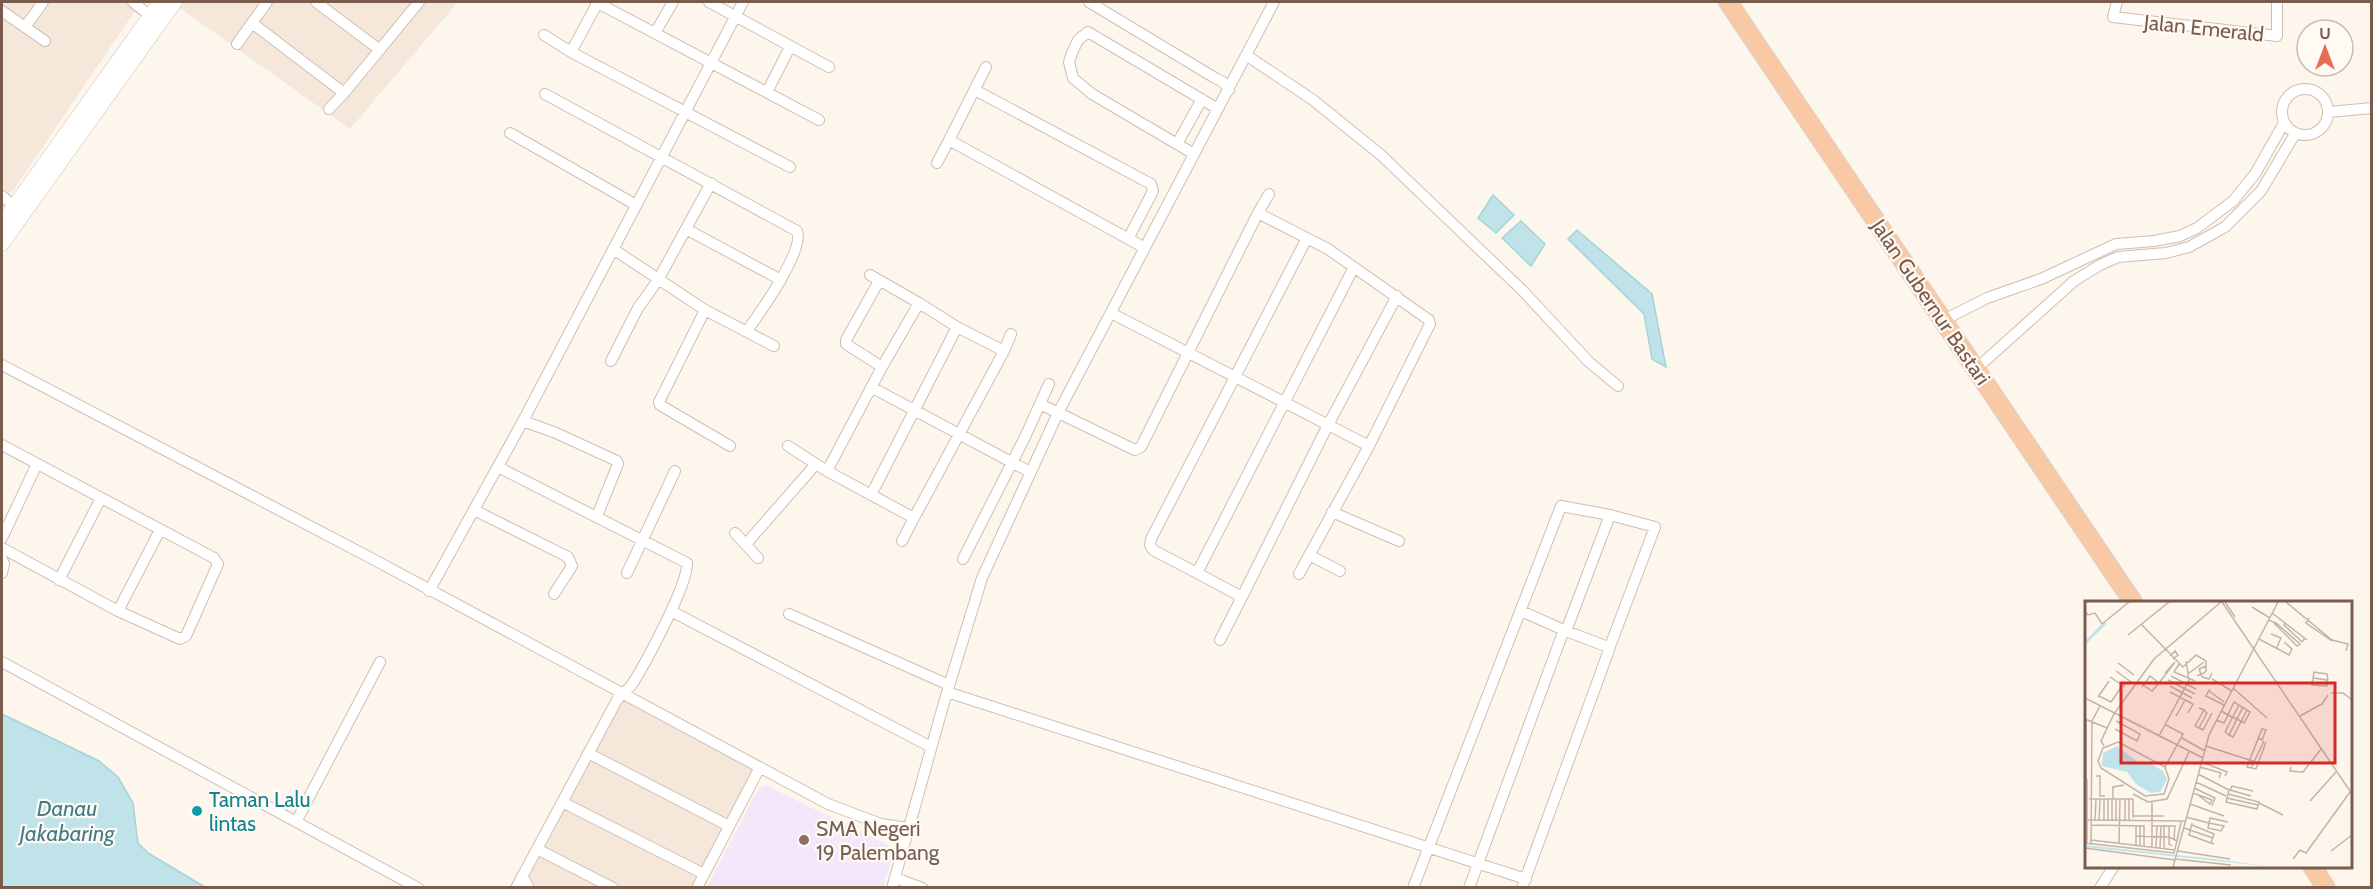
<svg xmlns="http://www.w3.org/2000/svg" width="2373" height="889" font-family="Cabin,sans-serif">
<style>
.residential{fill:#f5e8da}
.education{fill:#f3e8fa}
.water{fill:#bfe3e8;stroke:#a5d3da;stroke-width:1.5}
.lines{fill:none;stroke-linecap:round;stroke-linejoin:round}
.minor-casing{stroke:#d1beb0;stroke-width:12}
.tertiary-casing{stroke:#d1beb0;stroke-width:15}
.trunk-casing{stroke:#dad1cd;stroke-width:20}
.minor{stroke:#fff;stroke-width:10}
.tertiary{stroke:#fff;stroke-width:14}
.trunk{stroke:#f9c8a4;stroke-width:18}
.culture-dot{fill:#0f9aa8;stroke:#fffaf3;stroke-width:2}
.education-dot{fill:#8d6e63;stroke:#fffaf3;stroke-width:2}
.labels{text-anchor:middle;dominant-baseline:central;stroke-width:4.5;stroke-linejoin:round;paint-order:stroke}
.street-label{font-size:21px;fill:#7a5c4d;stroke:#fffaf3}
.culture-label{font-size:21px;fill:#0d838f;stroke:#fffaf3;text-anchor:start}
.education-label{font-size:21px;fill:#785e54;stroke:#fffaf3;text-anchor:start}
.water-label{font-size:22px;font-style:italic;fill:#437c86;stroke:#fffaf3}
.inset-river{fill:none;stroke:#bfe3e8;stroke-width:3}
.inset-road{fill:none;stroke:#c5b3a7;stroke-width:1.5}
.view{fill:#d62828;fill-opacity:0.15;stroke:#d62828;stroke-width:3}
.inset-edge{fill:none;stroke:#7a5c4d;stroke-width:3}
</style>
<rect width="100%" height="100%" fill="#fdf6ec"/>
<path class="residential" d="M2,2H141L2,207Z
M181,2H458L350,129L177,6Z
M623,699L756,770L695,887L523,888Z"/>
<path class="education" d="M765,785L888,845L893,849V855L883,887H707L757,791Z"/>
<path class="water" d="M1493,195L1514,215L1496,233L1478,218Z
M1521,221L1545,244L1531,266L1502,238Z
M1577,230L1652,294L1666,367L1652,359L1644,314L1568,239Z
M2,714L99,761L118,777L133,803L138,843L148,853L205,887H2Z"/>
<g class="lines">
<defs>
<path id="minor" d="M133,2L150,16
M316,2L380,50
M596,2L819,120
M709,2L829,67
M1089,2L1215,78L1223,82L1229,90
M2117,2L2113,17L2277,36V2
M2,11L45,41
M252,23L344,93L419,2
M25,27L43,2
M655,33L673,2
M544,35L571,52L790,167
M237,44L267,2
M571,52L598,2
M1246,55L1313,100L1381,155L1523,291L1589,362L1618,386
M986,67L949,140L1145,248
M2282 112a23 23 0 1 1 46 0a23 23 0 1 1-46 0Z
M975,90L1151,184L1153,191L1128,239
M767,92L790,47
M545,94L797,231C805,250 759,314 747,331
M329,109L344,93
M2329,112L2372,108
M510,133L636,205
M1177,144L1202,99
M1194,154L1092,94L1073,78L1069,62L1072,53L1078,40L1088,32L1218,109
M937,163L949,140
M2,196L20,211
M1258,213L1269,194
M686,229L781,280
M1307,238L1151,539L1150,545L1153,550L1197,573L1354,267
M613,249L705,310L774,346
M870,275L919,303L882,367L827,471L914,518L1004,351L1011,334
M879,281L846,340V344L882,367
M705,310L659,402L660,405L730,446
M1944,320L1987,298L2041,279L2116,244L2154,241L2180,236L2197,228L2233,201L2255,174L2284,123
M957,327L1004,351
M611,361L638,308L658,280L711,183
M2,365L369,557L828,804L881,824L908,828
M1977,368L2074,281L2100,265L2118,257L2166,253L2189,247L2225,227L2261,191L2295,134
M871,387L1030,472
M1040,404L1135,450L1141,447L1258,213L1328,249L1429,320L1430,324L1369,446C1283,402 1197,358 1111,313
M523,421L556,433L617,461L618,464L597,516
M2,445L214,558L218,564L186,636L180,639L118,611L2,548
M788,446L816,464
M498,467L687,563C688,585 646,662 633,683C629,689 622,694 617,700L516,888
M871,495L957,327L919,303
M474,510L568,557L572,566L554,594
M1332,512L1399,541
M735,533L758,558
M2,538L37,464
M902,541L914,518
M746,544L816,464L827,471
M1309,555L1340,571
M2,559L4,564L2,573
M963,559L1025,437L1049,384
M627,573L675,471
M1197,573L1242,597L1328,425L1397,296
M1299,574L1369,446
M59,580L101,498
M429,591L523,421L743,2
M118,611L160,530
M671,611L931,747
M789,614L949,685
M1220,640L1242,597
M1609,649L1655,527L1610,515
M2,662L418,888
M947,692L1526,879
M588,753L729,826
M562,802L704,874
M296,822L380,662
M537,849L613,888
M522,876L529,888
M895,878L922,888
M697,888L760,767
M892,888L945,699L982,578L1058,413L1274,2
M1413,888L1561,506L1610,515L1566,631L1521,611
M1469,888L1562,635L1566,631L1608,647L1609,650L1522,888
M2100,888L2114,866"/>
<path id="tertiary" d="M2,223L160,2
M2,244L175,2"/>
<path id="trunk" d="M1728,2L2133,602
M2312,866L2326,888"/>
</defs>
<use href="#minor" class="minor-casing"/>
<use href="#tertiary" class="tertiary-casing"/>
<use href="#trunk" class="trunk-casing"/>
<use href="#minor" class="minor"/>
<use href="#tertiary" class="tertiary"/>
<use href="#trunk" class="trunk"/>
</g>
<circle class="culture-dot" cx="197" cy="811" r="6"/>
<circle class="education-dot" cx="804" cy="840" r="6"/>
<g class="labels">
<g class="street-label">
<text transform="translate(2204 28) rotate(6)">Jalan Emerald</text>
<text transform="translate(1931 302) rotate(56)">Jalan Gubernur Bastari</text>
</g>
<g class="culture-label">
<text x="209" y="799">Taman Lalu<tspan x="209" dy="24">lintas</tspan></text>
</g>
<g class="education-label">
<text x="816" y="828">SMA Negeri<tspan x="816" dy="24">19 Palembang</tspan></text>
</g>
<g class="water-label">
<text x="67" y="808">Danau<tspan x="67" dy="25">Jakabaring</tspan></text>
</g>
</g>
<g transform="translate(2085 601)">
<rect width="267" height="267" fill="#fdf6ec"/>
<path d="M32,145L56,163L65,162L78,170L82,178L75,191L66,192L51,183L42,171L17,165L18,152ZM0,244L129,258L189,266L0,246Z" fill="#bfe3e8"/>
<path class="inset-river" d="M0,42L20,22"/>
<path class="inset-road" d="M137,1L267,193M140,1L150,16M201,1L247,39L263,43L261,50M167,6L185,17M0,10L3,14L10,12L17,23L44,1M187,12L222,39M224,17L221,22L247,40M183,19L191,22L215,43L212,45L189,22M200,21L199,24L217,41L220,37M56,23L98,66L111,54L121,60V65M186,33L196,37L191,48M43,34L84,1M174,38L204,54L207,48L199,41M85,55L90,50L93,54L88,58M33,62L49,74M94,63L89,71L110,80M31,70L49,83M104,72L119,61M86,75L111,88M112,75L116,73L119,72L121,70V65L114,68L116,73L117,76L124,78L127,72M25,76L40,86M228,77L242,79V85L227,84L229,71L242,73L243,79M127,78L147,90M83,79L110,93M58,84L67,90L74,82M85,85L107,97M57,86L65,75L74,82L90,61L80,72M148,87L182,117M125,88L121,95L139,104M124,90L139,101M85,91L108,103L103,112M246,92H258L267,99M14,95L26,101L35,88M13,96L24,80M0,97L118,157M114,107L119,109L110,125L118,129L127,112M91,115L100,99M215,115L237,103L243,94M0,118L22,127M1,118V178M131,119L139,122L143,114L149,101L165,111L159,122L152,118L147,116L143,114L138,111L136,110M114,127L122,112L119,109M30,128L52,140L55,133L31,120M140,131L144,134L158,106M140,131L154,104M144,134L148,136L162,109M74,135L104,79L101,60M97,137L120,150M173,137L177,139L181,129L177,128L162,166L171,168L181,141M33,141L80,166L84,178L79,193L60,195L16,167L13,160L18,147ZM19,145L16,140L29,113L69,58L136,1M121,145L174,162M117,161L142,171L140,175M80,166L98,133L81,124M115,166L136,172L134,177M206,166L205,170L218,171L236,148M166,167L179,140M113,173L144,189L143,193L174,201L172,208L141,201L143,193M11,175H15V195H20M111,181L141,195M109,187L130,197L127,205M145,189L147,185L168,190M145,189L166,195M108,192L127,199L125,203L113,194M48,193L63,201L82,198L104,151M142,197L173,204M4,198H48M28,198V186L39,184M40,198V219M44,198V219M48,198V217M225,200L251,171M174,202L198,214M105,203L139,215M48,215H79M101,216L124,222L125,217L143,221M0,219L100,220M10,219L11,198M14,219L15,198M19,219V198M23,219V198M27,219V198M31,219V198M107,222L104,234L126,242M124,222L139,225L136,230L123,227ZM6,224L59,225M79,224V247M107,224L129,233L126,242L129,243M67,225H90L89,238M84,225V243L87,245M99,227L128,237M6,239L90,249M92,240L96,221M0,242L89,252L92,240L84,236L51,235M2,242V178M34,242L35,198M6,243L7,120L15,105M51,244V224M55,245V225M59,245V224M67,246V200M71,246L72,225M0,247L90,259M75,247L76,225M93,250L145,258M246,250L267,234M90,258L146,264M208,258L215,249L221,252L265,191M88,266L124,134L193,1"/>
<path class="view" d="M36,82H250V162H36Z"/>
<rect width="267" height="267" class="inset-edge"/>
</g>
<rect width="2373" height="889" fill="none" stroke="#7a5c4d" stroke-width="6"/>
<g transform="translate(2325 48)"><circle r="28" fill="#fffaf3" stroke="#cabbb1" stroke-width="1.5"/>
<path d="M0-4.5L10 22L0 15L-10 22Z" fill="#e76f51"/>
<text y="-9" font-size="16" font-weight="bold" text-anchor="middle" fill="#7a5c4d">U</text>
</g>
</svg>
